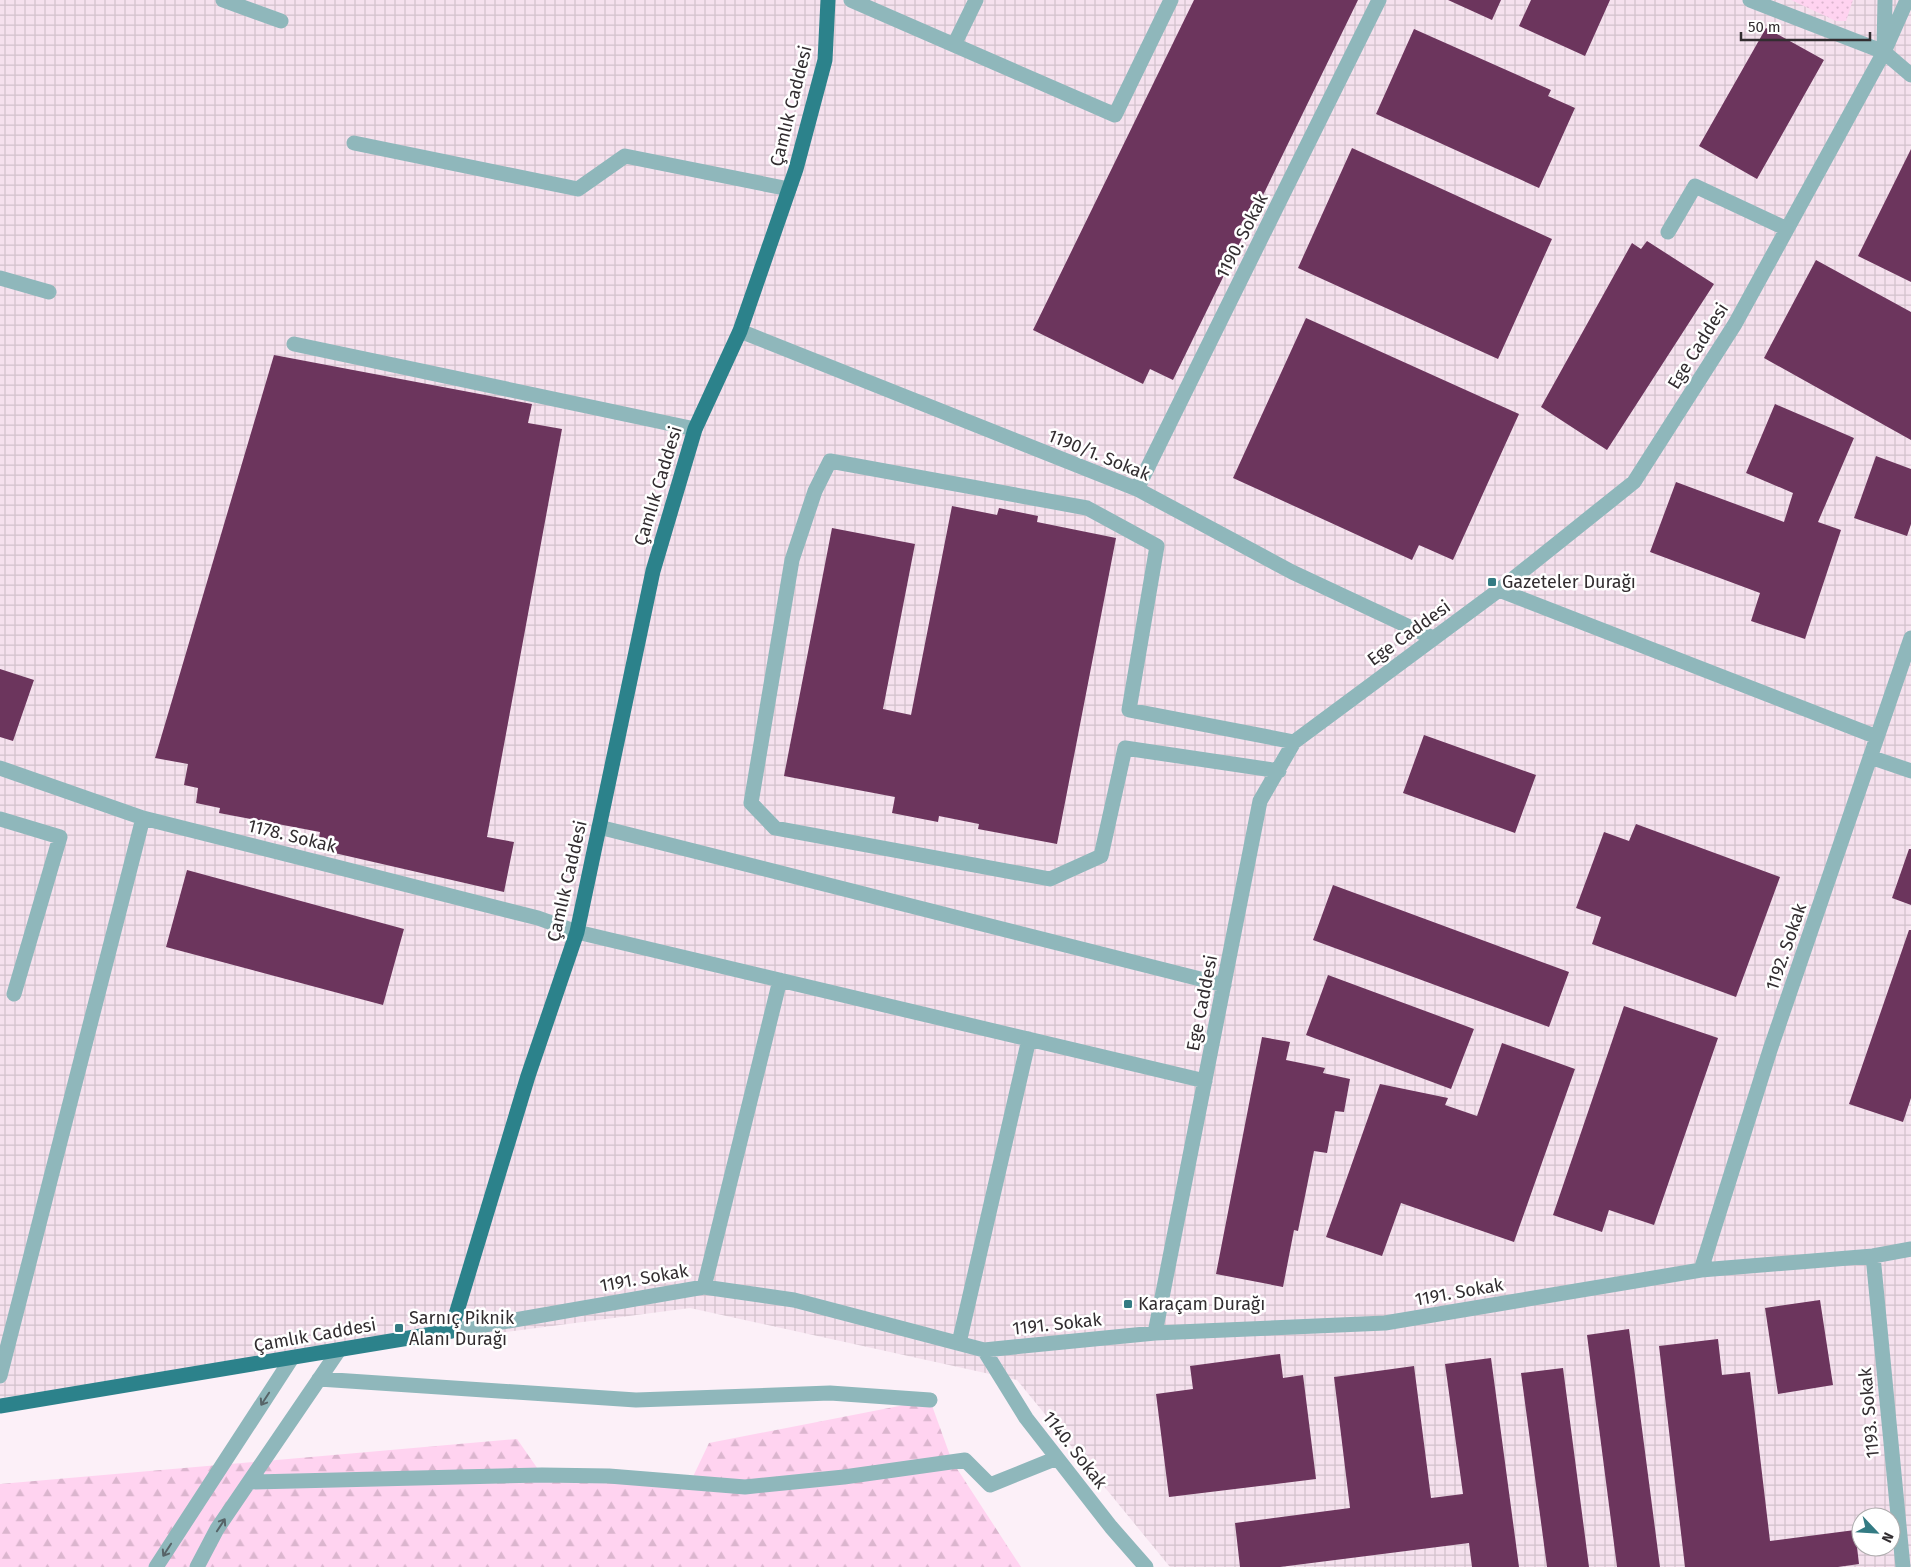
<svg xmlns="http://www.w3.org/2000/svg" width="1911" height="1567" font-family="'Fira Sans',sans-serif">
<style>
.industrial{fill:url(#industrial-grid);fill-rule:evenodd}
.grass{fill:url(#grass-dots)}
.forest{fill:url(#forest-firs)}
.building{fill:#6c355d}
.lines{fill:none;stroke-linecap:round;stroke-linejoin:round}
.minor{stroke:#8fb7bb;stroke-width:15}
.major{stroke:#2c828b;stroke-width:15}
.oneway{stroke:#576468}
.poi-dot{fill:#337b83;stroke:#fff;stroke-width:2}
.labels{text-anchor:middle;dominant-baseline:central;stroke-width:5;stroke-linejoin:round;paint-order:stroke}
.street-label{font-size:18px;fill:#322d30;stroke:#fff}
.poi-label{font-size:18px;fill:#322d30;stroke:#fff;text-anchor:start}
</style>
<defs>
<pattern id="industrial-grid" width="8" height="8" patternUnits="userSpaceOnUse" patternTransform="scale(1.25)"><rect width="8" height="8" fill="#f5e1ee"/><path d="M0 4h8M4 0v8" fill="none" stroke="#d2c1cc"/></pattern>
<pattern id="grass-dots" width="8" height="8" patternUnits="userSpaceOnUse" patternTransform="scale(1.25)"><rect width="8" height="8" fill="#ffd3f0"/><path d="M2 2h.1M6 6h.1" fill="none" stroke="#dbb5ce" stroke-width="1.8" stroke-linecap="round"/></pattern>
<pattern id="forest-firs" width="22" height="20" patternUnits="userSpaceOnUse" patternTransform="scale(1.25)"><rect width="22" height="20" fill="#ffd3f0"/><path d="M5 1l3.5 6h-7zM16 11l3.5 6h-7z" fill="#dbb5ce"/></pattern>
</defs>
<rect width="100%" height="100%" fill="#fcf0f8"/>
<path class="industrial" d="M0,0H1911V1567H1170L1017,1380L690,1308L0,1398ZM1861,1517H1891V1547H1861Z"/>
<path class="grass" d="M1791,0H1853L1846,21H1836Z"/>
<path class="forest" d="M930,1400L952,1461L1021,1567H0V1484L517,1439L542,1475L690,1483L709,1443Z"/>
<path class="building" d="M1194,0H1358L1173,380L1150,369L1143,384L1033,330Z
M1448,0H1501L1492,20Z
M1531,0H1610L1585,56L1519,26Z
M1766,28L1824,60L1757,179L1699,146Z
M1414,29L1551,90L1548,96L1575,108L1539,188L1376,114Z
M1352,148L1552,239L1498,359L1298,268Z
M1911,149V282L1858,256Z
M1647,241L1714,284L1607,450L1541,407L1632,243L1641,249Z
M1816,260L1911,312V440L1764,358Z
M1306,318L1519,414L1453,560L1419,545L1412,560L1233,478Z
M274,355L532,404L528,423L562,429L487,837L514,842L504,892L317,849L320,832L219,813L220,808L196,803L198,788L184,785L188,764L155,758Z
M1775,404L1854,438L1818,522L1841,530L1805,639L1751,621L1760,593L1650,552L1676,482L1784,522L1793,493L1746,473Z
M1876,456L1911,469V524L1907,536L1854,518Z
M952,506L997,515L999,508L1038,516L1037,522L1116,538L1057,844L978,829L979,824L939,816L938,822L892,813L895,797L784,776L832,528L915,544L883,709L911,715Z
M0,669L34,680L13,741L0,737Z
M1424,735L1536,775L1515,833L1403,793Z
M1636,824L1780,877L1736,997L1592,944L1601,917L1576,908L1604,832L1629,841Z
M1909,849H1911V905L1892,898Z
M187,870L404,929L383,1005L166,947Z
M1333,885L1569,972L1549,1027L1313,940Z
M1909,930H1911V1098L1903,1122L1849,1104Z
M1328,975L1474,1029L1451,1089L1306,1035Z
M1624,1006L1718,1038L1654,1225L1609,1210L1602,1232L1553,1215Z
M1262,1037L1290,1042L1286,1060L1325,1068L1323,1073L1350,1079L1344,1112L1335,1111L1327,1153L1314,1151L1298,1231L1294,1230L1283,1287L1216,1274Z
M1502,1043L1575,1069L1514,1242L1401,1203L1382,1256L1326,1237L1380,1084L1448,1098L1445,1105L1477,1116Z
M1820,1300L1833,1385L1778,1394L1765,1308Z
M1629,1329L1660,1567H1617L1587,1335Z
M1718,1339L1722,1375L1750,1372L1770,1541L1855,1530L1859,1564L1838,1567H1685L1659,1346Z
M1280,1354L1283,1378L1303,1375L1316,1479L1169,1497L1156,1394L1193,1389L1190,1366Z
M1491,1358L1519,1567H1472L1469,1543L1280,1567H1240L1235,1523L1350,1508L1334,1377L1414,1366L1431,1498L1463,1494L1445,1364Z
M1563,1368L1589,1567H1547L1521,1373Z"/>
<g class="lines">
<path class="minor" d="M223,0L281,21
M851,0L1115,115L1171,0
M1750,0L1884,52L1911,75
M954,45L976,0
M1884,48L1885,0
M354,143L578,189L625,156L789,189
M1668,232L1695,186L1787,229
M0,278L49,292
M740,331L1137,489L1292,572L1433,638
M294,344L695,429
M1137,489L1379,0
M1499,590L1877,737
M1870,757L1911,771
M0,768L143,818L538,918L577,932L1205,1081
M1279,771L1125,748L1101,856L1050,879L775,828L751,803L792,560L815,491L830,461L1087,508L1157,546L1129,710L1294,742
M0,819L60,837L14,994
M599,827L1224,985
M1873,1256L1903,1567
M1701,1270L1770,1050L1911,638
M704,1287L780,980
M451,1331L704,1287L794,1300L984,1350L1155,1333L1385,1323L1701,1270L1873,1256L1911,1249
M1155,1333L1260,801L1294,742L1499,590L1634,482L1735,324L1884,52L1907,0
M959,1343L1029,1039
M984,1350L1026,1418L1111,1527L1146,1567
M0,1376L143,818
M319,1379L636,1400L830,1393L930,1400
M249,1482L542,1475L609,1476L745,1487L844,1477L965,1460L990,1485L1057,1458
M156,1567L292,1358
M197,1567L217,1529L339,1350"/>
<path class="major" d="M0,1406L451,1331L528,1076L577,932L653,571L695,429L740,331L796,169L825,60L828,0"/>
</g>
<defs><path id="oneway-shaft" d="M-6 0H5M1.5-3L5.5 0L1.5 3" fill="none" stroke-width="1.6" stroke-linecap="round" stroke-linejoin="round" transform="scale(1.25)"/></defs>
<g class="oneway">
<use href="#oneway-shaft" transform="translate(265 1399) rotate(123)"/>
<use href="#oneway-shaft" transform="translate(221 1525) rotate(-57)"/>
<use href="#oneway-shaft" transform="translate(167 1550) rotate(123)"/>
</g>
<g class="poi-dot">
<rect x="1487" y="577" width="10" height="10" rx="2.5"/>
<rect x="1123" y="1299" width="10" height="10" rx="2.5"/>
<rect x="394" y="1323" width="10" height="10" rx="2.5"/>
</g>
<g class="labels">
<g class="street-label">
<text transform="translate(791 106) rotate(-76)">Çamlık Caddesi</text>
<text transform="translate(1242 236) rotate(-63)">1190. Sokak</text>
<text transform="translate(1698 346) rotate(-58)">Ege Caddesi</text>
<text transform="translate(1099 455) rotate(22)">1190/1. Sokak</text>
<text transform="translate(658 486) rotate(-73)">Çamlık Caddesi</text>
<text transform="translate(1409 633) rotate(-36)">Ege Caddesi</text>
<text transform="translate(292 836) rotate(14)">1178. Sokak</text>
<text transform="translate(567 881) rotate(-77)">Çamlık Caddesi</text>
<text transform="translate(1786 947) rotate(-71)">1192. Sokak</text>
<text transform="translate(1202 1003) rotate(-79)">Ege Caddesi</text>
<text transform="translate(644 1278) rotate(-10)">1191. Sokak</text>
<text transform="translate(1459 1292) rotate(-10)">1191. Sokak</text>
<text transform="translate(1057 1324) rotate(-6)">1191. Sokak</text>
<text transform="translate(315 1335) rotate(-10)">Çamlık Caddesi</text>
<text transform="translate(1869 1413) rotate(-95)">1193. Sokak</text>
<text transform="translate(1075 1450) rotate(52)">1140. Sokak</text>
</g>
<g class="poi-label">
<text x="1502" y="582">Gazeteler Durağı</text>
<text x="1138" y="1304">Karaçam Durağı</text>
<text x="409" y="1318">Sarnıç Piknik<tspan x="409" dy="21">Alanı Durağı</tspan></text>
</g>
</g>
<g transform="translate(1876 1532) rotate(115)"><circle r="24" fill="#ffffff" stroke="#adabac"/>
<path d="M0-4L9 19L0 12L-9 19Z" fill="#337b83"/>
<text y="-8" font-size="14" font-weight="bold" text-anchor="middle" fill="#322d30">N</text>
</g>
<path d="M1741 32v8h129v-8" fill="none" stroke="#322d30" stroke-width="2.5"/>
<text x="1748" y="32" font-size="15" fill="#322d30" stroke="#ffffff" stroke-width="4" paint-order="stroke">50 m</text>
</svg>
